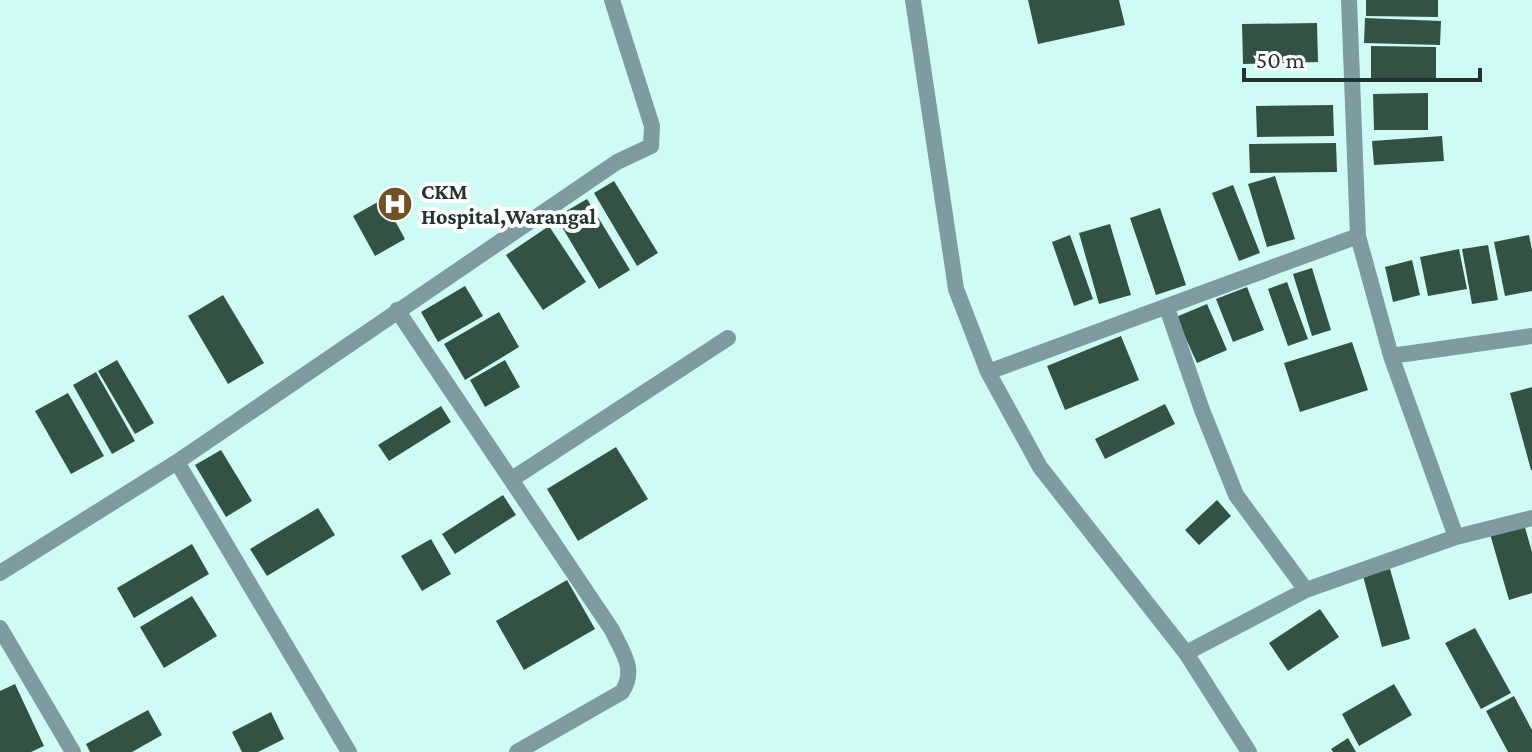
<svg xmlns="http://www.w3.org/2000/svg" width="1532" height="752" font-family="'Crimson Pro',serif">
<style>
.building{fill:#335244}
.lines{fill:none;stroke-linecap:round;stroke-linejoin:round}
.minor{stroke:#7d9ba0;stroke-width:16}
.labels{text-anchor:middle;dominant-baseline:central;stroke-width:8;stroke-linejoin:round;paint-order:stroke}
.poi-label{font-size:22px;font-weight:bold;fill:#223331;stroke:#fdfdfd;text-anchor:start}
</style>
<rect width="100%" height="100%" fill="#cffbf5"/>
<path class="building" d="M1028,0H1119L1125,25L1038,44Z
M1366,0H1438V17L1366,16Z
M1365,18L1441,21L1440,45L1364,43Z
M1317,23L1318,62L1243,64L1242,24Z
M1371,46L1436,47V80L1371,79Z
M1428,93V130H1374L1373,94Z
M1333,105L1334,136L1257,137L1256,106Z
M1442,136L1444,161L1374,165L1372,141Z
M1336,143L1337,172L1250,173L1249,144Z
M1275,176L1295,239L1267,247L1248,184Z
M614,181L658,253L637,266L594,193Z
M1233,185L1260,253L1239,261L1212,193Z
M383,199L405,239L375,256L353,216Z
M587,199L630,270L599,289L556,217Z
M1160,208L1186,285L1156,295L1130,218Z
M1110,224L1131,295L1099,304L1079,233Z
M549,226L586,282L543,310L506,255Z
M1070,235L1093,299L1074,306L1052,242Z
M1529,235L1532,250V291L1505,296L1494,242Z
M1488,245L1498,300L1472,304L1462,249Z
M1459,249L1467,289L1428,296L1420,257Z
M1412,260L1420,295L1393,302L1385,267Z
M1312,268L1331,330L1312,336L1293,274Z
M1287,282L1308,339L1288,346L1268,289Z
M465,286L483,316L438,342L421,312Z
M1247,287L1264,330L1233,342L1216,299Z
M223,295L264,363L228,384L188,316Z
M1207,304L1227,350L1197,363L1176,317Z
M499,312L519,347L465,380L444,344Z
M1121,336L1139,380L1065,410L1047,366Z
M1352,342L1368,390L1300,412L1284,363Z
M117,360L154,423L135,434L98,371Z
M505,360L520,387L485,407L470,380Z
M96,372L135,441L112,454L73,385Z
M1532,387V470H1531L1510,393Z
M68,393L104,456L71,474L35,411Z
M1165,404L1175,424L1105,459L1095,439Z
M441,406L451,422L389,461L378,445Z
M616,447L648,499L578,541L547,489Z
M221,450L252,501L226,517L195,465Z
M503,495L516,515L455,554L442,534Z
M1217,500L1231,516L1199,545L1185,530Z
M318,508L335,535L267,576L250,549Z
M1524,524L1532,552V593L1509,600L1490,534Z
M431,539L451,574L422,591L401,556Z
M192,544L209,574L134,618L117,588Z
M1390,569L1410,639L1382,647L1363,576Z
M567,580L595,629L524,670L496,621Z
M192,596L217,636L164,668L140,627Z
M1320,609L1339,637L1288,671L1269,643Z
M1475,628L1511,693L1481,709L1445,643Z
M15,684L44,746L31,752H0V691Z
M1394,684L1412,715L1359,746L1342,714Z
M1514,696L1532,730V752H1508L1486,711Z
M148,710L162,735L132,752H90L86,744Z
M271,712L284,739L258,752H242L232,732Z
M1348,738L1356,752H1333L1331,749Z"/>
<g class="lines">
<path class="minor" d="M913,0L956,289L988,372L1040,467L1186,653L1249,752
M1349,0L1358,236L1391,356L1456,537
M1167,308L1202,410L1236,495L1306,590
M397,310L612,630C622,652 637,669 622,692L517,752
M1391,356L1532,336
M988,372L1358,236
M177,462L349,752
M512,479L728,338
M0,573L177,462L617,162L651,146L652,126L612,0
M0,628L73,752
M1186,653L1306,590L1456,537L1532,518"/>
</g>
<defs>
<symbol id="hospital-disc" viewBox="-11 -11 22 22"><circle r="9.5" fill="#715227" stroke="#fdfdfd"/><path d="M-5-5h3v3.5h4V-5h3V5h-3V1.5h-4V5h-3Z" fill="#fff"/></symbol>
</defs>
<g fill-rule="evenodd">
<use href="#hospital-disc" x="375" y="184" width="40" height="40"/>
</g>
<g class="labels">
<g class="poi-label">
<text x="421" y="191">CKM<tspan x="421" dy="25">Hospital,Warangal</tspan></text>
</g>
</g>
<path d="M1244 68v12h236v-12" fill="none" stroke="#223331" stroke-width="4"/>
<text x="1256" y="68" font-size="24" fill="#223331" stroke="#fdfdfd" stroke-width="6" paint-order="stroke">50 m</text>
</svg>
